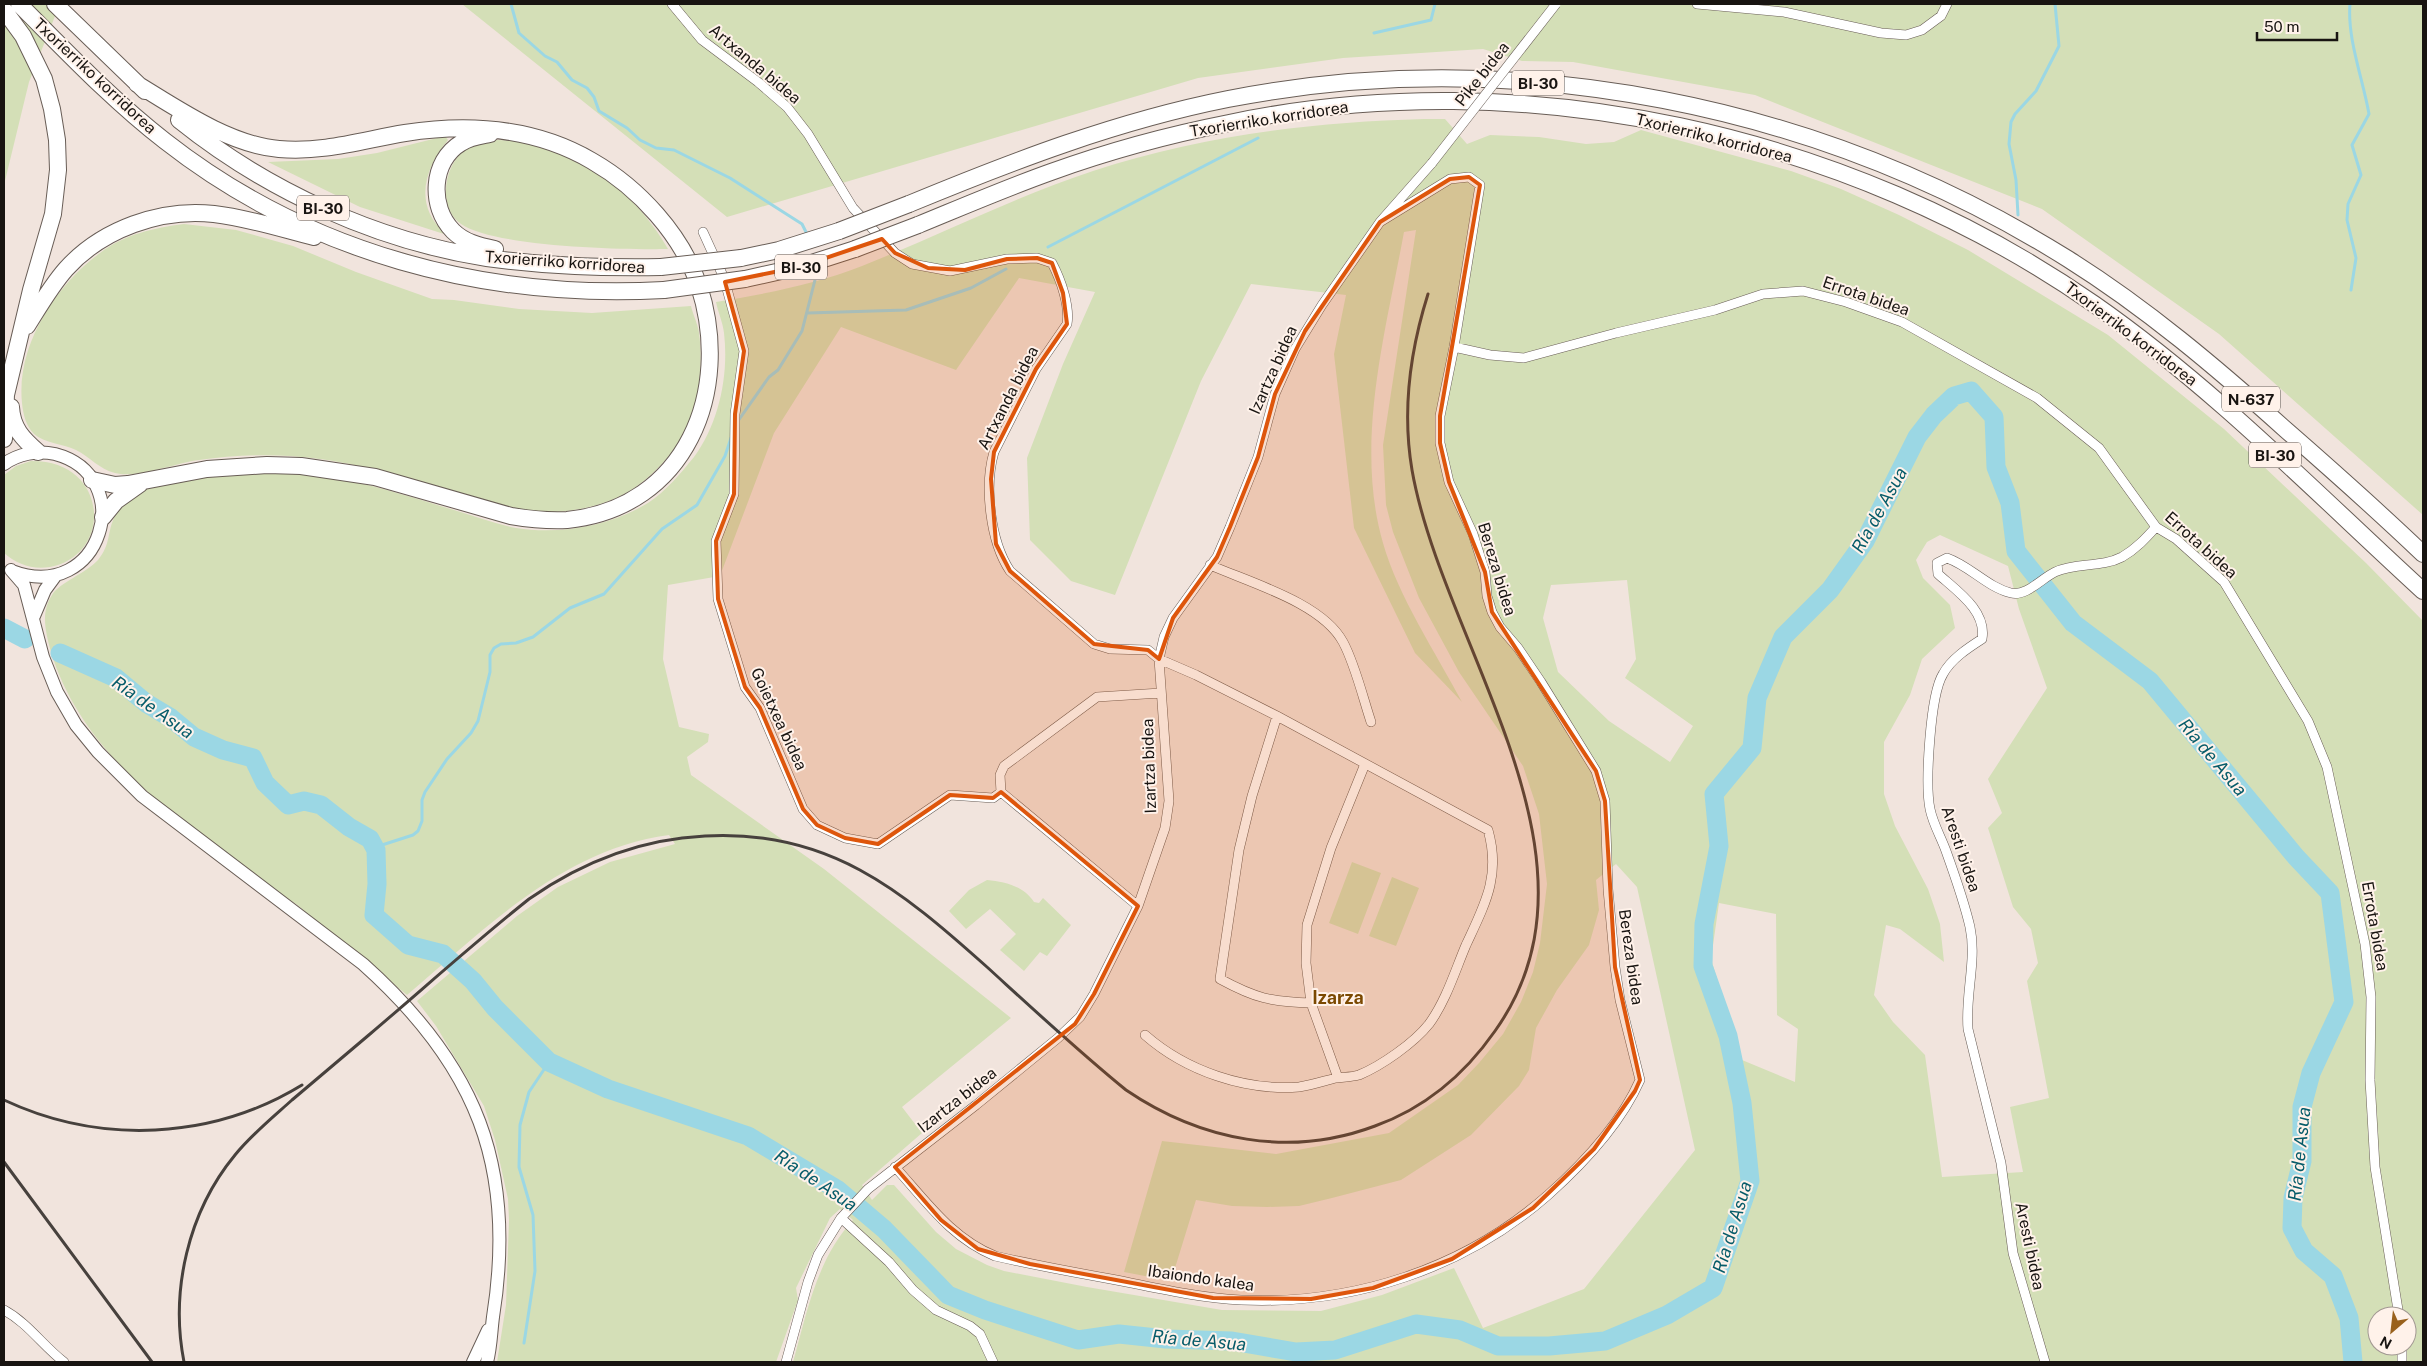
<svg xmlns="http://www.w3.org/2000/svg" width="2427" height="1366" font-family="'Public Sans',sans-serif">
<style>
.green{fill:#d4dfb7;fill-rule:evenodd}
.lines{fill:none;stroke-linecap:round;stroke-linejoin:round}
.stream{stroke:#9bd7e4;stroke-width:3}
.river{stroke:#9bd7e4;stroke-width:19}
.street-casing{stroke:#685d56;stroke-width:10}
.secondary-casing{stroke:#685d56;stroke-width:14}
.highway-casing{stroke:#685d56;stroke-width:18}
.street{stroke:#fff;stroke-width:9}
.secondary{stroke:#fff;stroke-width:12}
.highway{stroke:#fff;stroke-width:16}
.rail{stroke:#47413d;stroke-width:3}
.street-bridge-casing{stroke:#685d56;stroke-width:10;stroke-linecap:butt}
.highway-bridge-casing{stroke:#685d56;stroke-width:18;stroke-linecap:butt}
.street-bridge{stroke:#fff;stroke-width:9}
.highway-bridge{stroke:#fff;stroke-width:16}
.marked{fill:#de560c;fill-opacity:0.2;stroke:#de560c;stroke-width:4;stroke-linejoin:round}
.labels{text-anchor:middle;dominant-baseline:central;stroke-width:4;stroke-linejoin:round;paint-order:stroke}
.shield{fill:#fff2ea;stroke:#5d5752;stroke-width:1}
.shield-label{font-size:15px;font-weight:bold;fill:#181411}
.street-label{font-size:16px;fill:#181411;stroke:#fff2ea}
.water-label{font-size:18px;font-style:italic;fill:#075c6a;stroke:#fff2ea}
.neighbourhood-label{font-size:18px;font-weight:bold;fill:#7b4901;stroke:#fff2ea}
</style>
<rect width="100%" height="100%" fill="#f1e4dd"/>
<path class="green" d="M4,4H49L57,11L29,82L4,185Z
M462,4H2423V515L2219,334L2042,209L1755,95L1573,62L1522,61L1483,49L1343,58L1198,78L727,217Z
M1424,119H1445L1467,144L1490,135L1539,137L1586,144L1614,142L1641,130L1791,171L1841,189L1899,215L1968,250L2108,335L2224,429L2366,563L2423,621V1362H793C807,1312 817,1259 853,1220L840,1209L830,1218L796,1288L798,1300L776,1362H497L506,1305L509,1220L508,1199L495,1140L484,1106L436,1026L417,1001L517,916L558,887L610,862L675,844L669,835C563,849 485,929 407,995L296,904L285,897C196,831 85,764 51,652C46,633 40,613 52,595C60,582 85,574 98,560C111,544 107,533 114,518C117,509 126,498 135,494C161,482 196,478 224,476C265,472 307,472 347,480C383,488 418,499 454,510C474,516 495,524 516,528C560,535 610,526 648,503C665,492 681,473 694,457C719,423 729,375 724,333C723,323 718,312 716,302C765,294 816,284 862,266C940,235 1014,197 1093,171C1201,136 1311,122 1424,119ZM1416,230L1383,445L1386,505L1393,532L1419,598L1459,672L1523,766L1539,814L1547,884L1540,943L1533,972L1521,1002L1503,1034L1479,1063L1458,1085L1389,1133L1276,1154L1162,1141L1124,1272L1171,1281L1196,1200L1232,1206L1267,1207L1299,1206L1332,1198L1401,1180L1471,1135L1519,1086L1529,1070L1536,1028L1557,990L1589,945L1599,910L1596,880L1616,864L1637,887L1695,1150L1584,1289L1483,1328L1454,1268L1382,1295L1321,1311L1222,1310L1087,1287L1004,1271L987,1265L956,1249L936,1232L894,1185H887L872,1200L862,1185L922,1133L902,1107L1011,1018L824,869L691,775L687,757L708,742L709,734L679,727L663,659L668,585L720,576L774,433L841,327L956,370L1019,278L1095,292L1063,364L1027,458L1030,540L1071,581L1115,595L1201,381L1251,284L1346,295L1334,354L1354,528L1415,653L1462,702C1436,653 1398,596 1383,543C1354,443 1386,331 1404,232ZM1940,535L2008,566L2019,609L2047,688L1988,779L2002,813L1988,828L2013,907L2031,929L2038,963L2027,981L2049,1098L2010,1107L2023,1172L1942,1177L1925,1055L1893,1022L1874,995L1886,925L1900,929L1944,962L1940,924L1928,889L1895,826L1884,794V742L1910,695L1922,659L1955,628L1950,605L1923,578L1916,560L1927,542ZM1627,580L1636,659L1625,678L1693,726L1670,762L1609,721L1558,672L1543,618L1551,585ZM1719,903L1776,914L1777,1015L1798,1029L1795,1082L1742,1060L1711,959ZM2377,1316H2407V1346H2377Z
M445,136L448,140C431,160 418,189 430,214C433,221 440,228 444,234L360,207L268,162L338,159L377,153Z
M497,140C568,141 634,188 668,249C623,250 495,247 461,224C443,212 443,185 451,168C460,148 476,142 497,140Z
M184,224L236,230L293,246L356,272L432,299L454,300L519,309L592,313L691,306C693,315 698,324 699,333C704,368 698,419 676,447C642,491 610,508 555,512C544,513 532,514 521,512C495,506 471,496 445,489C394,474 342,459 290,456C260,454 228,456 199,460C175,463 137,479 115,473C99,469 90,457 76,450C64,444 44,443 34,434C26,426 23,414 22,403C16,346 55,286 100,253C125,234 154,228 184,224Z
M31,461C109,460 114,555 50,567C32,570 17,564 4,553V475L16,466Z
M1352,862L1381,873L1358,934L1329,923Z
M1392,877L1419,888L1396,946L1369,936Z
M987,880C1006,882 1023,886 1034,902L1039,903L1043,898L1071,925L1047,956L1040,952L1024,971L1000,950L1016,934L990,909L966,929L949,911L969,890Z"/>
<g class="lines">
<path class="stream" d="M511,4L519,33L545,56L557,62L572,80L587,88L594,97L599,111L627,128L640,140L656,148L674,150L730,178L802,224L808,236
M2350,4C2347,39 2363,79 2369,114L2352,145L2361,175L2348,204L2347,220L2356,258L2351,290
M1374,33L1431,20L1435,4
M2018,215L2016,180L2009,144L2011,122L2015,114L2036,91L2059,46L2055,4
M1048,247L1258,138
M808,313L906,310L971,288L1006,269
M738,421L769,377L778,370L802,331L816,276L815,268
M376,850L382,845L413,835L418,831L422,821V800L425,792L447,759L471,733L478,721L490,672V655L494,648L501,644L516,643L533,637L570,608L604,594L662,529L697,505L725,456L731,438
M524,1343L535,1271L533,1215L519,1167L520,1125L529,1092L549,1062"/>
<path class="river" d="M4,628L25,639
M60,653L116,678L146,703L171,718L194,737L223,750L253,758L265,783L288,805L304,801L321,805L349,827L370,839L376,850L377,884L374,915L408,945L443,954L473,981L495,1008L549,1062L608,1089L748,1136L838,1190L884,1229L948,1295L985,1310L1078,1340L1119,1334L1166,1339L1232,1341L1296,1352L1335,1350L1416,1324L1460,1330L1498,1346H1549L1605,1341L1667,1315L1713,1288L1750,1181L1742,1103L1728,1036L1703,966L1704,924L1719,846L1714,794L1752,748L1757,698L1783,637L1830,590L1865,541L1917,437L1934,415L1954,396L1971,391L1994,417L1996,467L2010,503L2016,551L2073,623L2150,681L2296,857L2330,893L2344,1002L2311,1073L2302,1107V1161L2293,1198L2292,1228L2304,1251L2333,1276L2349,1318L2353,1362"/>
<defs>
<path id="street" d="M672,4L702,40L758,82L787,107L808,134L853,208L895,253L912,264L950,271L1007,259L1037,258L1052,263C1061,280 1070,306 1067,324L1036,369L994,452C984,486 990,541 1010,571L1094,644L1110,649L1148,650L1159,659L1196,675L1277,716L1488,830C1501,876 1485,904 1466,945C1455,971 1446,1001 1429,1024C1414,1043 1381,1066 1359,1075C1352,1077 1344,1077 1336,1078C1324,1081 1312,1085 1299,1087C1245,1091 1186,1071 1145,1035
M1697,4L1784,12L1881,33L1906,35L1922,30L1941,16L1947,4
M703,232L724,278L744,351L735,414L734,494L716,541L718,599L745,687L760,708L803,809L817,825L845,838L878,844L950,795L993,798L1001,792
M1454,347L1490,355L1524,358L1616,333L1715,310L1763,294L1803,291L1846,302L1902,322L2037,398L2099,448L2156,527L2176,539L2224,582L2308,721L2327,767L2365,944L2371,997L2370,1080L2375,1167L2399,1316
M1210,565C1251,583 1322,603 1343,642C1355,664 1363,698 1371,722
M1277,716L1252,796L1239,850L1220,979C1255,998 1271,1002 1311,1003
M1138,906L1001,792L1000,775L1004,766L1097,697L1161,693
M1338,1078L1311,1003L1306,963L1307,925L1331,848L1365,764
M895,1167C926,1201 951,1238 995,1256C1034,1265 1072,1272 1111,1279C1153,1287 1197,1298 1241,1300C1353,1305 1464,1269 1548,1195C1584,1163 1620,1125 1640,1080L1620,1000L1615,967L1608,889L1605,801L1596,771L1541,682L1518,648L1500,627L1492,612L1487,596L1485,572L1473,534L1449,482L1440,443V416L1454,347L1480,185L1469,177L1450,179L1380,222
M841,1218L889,1262L913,1290L936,1310L970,1326L980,1334L993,1362
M4,1310C28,1323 43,1346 64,1362
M2402,1346V1362
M786,1362L808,1282L818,1255L841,1218L868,1189L976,1105L1058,1038L1080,1017L1094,994L1138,906L1165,828L1169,801L1159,659L1164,637L1173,618L1217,557L1230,527L1258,457L1275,394L1295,349L1322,305L1380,222L1432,163
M2045,1362L2013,1253L2001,1163L1968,1029C1965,995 1977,960 1970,927C1964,901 1955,876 1946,851C1941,837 1933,824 1930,809C1925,784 1930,695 1943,674C1951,659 1968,648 1982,639C1987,611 1957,591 1938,574L1937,563L1947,558C1970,566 1987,587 2011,593C2026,597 2042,578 2055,572C2076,562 2101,568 2122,557C2136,549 2146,538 2156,527"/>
<path id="secondary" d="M4,464C18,454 37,450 55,454C139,476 102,605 12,571
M11,570L24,585L43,657L57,692L76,725L98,752L142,796L363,964C476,1065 517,1166 493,1317C491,1332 491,1347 487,1362
M34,616L45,590L56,575
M473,1362L488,1330"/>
<path id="highway" d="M19,4C66,51 112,100 165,141C308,253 484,300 664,290
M55,4L145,91
M4,10L23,36L44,79L52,109L57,140L58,170L53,214L31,290L6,395L4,439
M179,120C266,190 376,241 487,258C545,266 604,268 661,267
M490,134C480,136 470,137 461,143C431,161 429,207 453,231C464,242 479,246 495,249
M909,204C1013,161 1117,121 1228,99C1516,43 1820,104 2068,259C2146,308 2217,368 2286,430C2333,471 2379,512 2423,554
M918,225C962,207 1006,188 1051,172C1109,151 1168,135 1229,123C1523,61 1848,133 2094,304C2213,387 2317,494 2423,591
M741,258L779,250L839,231
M745,279L799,267L855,249
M27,326C39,307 51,286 66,269C102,229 161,208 214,214C248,218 282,229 314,237
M11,407C12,428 23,439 38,452
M92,480L115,485L128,484L207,469L267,465L301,466L375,477L511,516C529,519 548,521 567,520C686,508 733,391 699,286C682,235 639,188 592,161C534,127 470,123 405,133C363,140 323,153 279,149C230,145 178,109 137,84
M103,517L116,501L140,484"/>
</defs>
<use href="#street" class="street-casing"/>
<use href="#secondary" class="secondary-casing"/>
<use href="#highway" class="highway-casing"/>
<use href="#street" class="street"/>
<use href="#secondary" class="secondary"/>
<use href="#highway" class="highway"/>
<path class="rail" d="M4,1100C100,1145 212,1140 302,1085
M4,1162L152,1362
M184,1362C170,1291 188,1212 235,1155C251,1135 272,1118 292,1100C318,1078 344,1056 370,1034C423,989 475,942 529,899C582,862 640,839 705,836C828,829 901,890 987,967C1033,1009 1078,1051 1126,1090C1201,1141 1290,1158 1375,1126C1425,1108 1465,1074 1495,1031C1618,858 1443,647 1412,470C1402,411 1410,351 1428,294"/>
<defs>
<path id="street-bridge" d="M1432,163L1556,4"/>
<path id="highway-bridge" d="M839,231L909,204
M855,249L918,225
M661,267L741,258
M664,290L745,279"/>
</defs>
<use href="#street-bridge" class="street-bridge-casing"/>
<use href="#highway-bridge" class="highway-bridge-casing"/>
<use href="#street-bridge" class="street-bridge"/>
<use href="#highway-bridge" class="highway-bridge"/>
</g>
<path class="marked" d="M1469,177L1480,185L1440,416V443L1449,482L1485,572L1492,612L1596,771L1605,801L1615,967L1640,1080L1635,1091L1594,1149L1533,1208L1452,1259L1373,1288L1311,1299L1213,1298L1030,1264L978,1249L941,1220L895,1167L1075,1024L1094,994L1138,906L1001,792L993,798L950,795L878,844L845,838L817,825L803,809L760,708L745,687L718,599L716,541L734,494L735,414L744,351L725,282L799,267L882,239L895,253L928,268L965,270L1007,259L1037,258L1052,263L1063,293L1067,324L1036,369L994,452L991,479L996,544L1010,571L1094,644L1148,650L1159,659L1173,618L1217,557L1230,527L1258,457L1275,394L1305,331L1380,222L1450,179Z"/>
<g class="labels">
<g class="shield">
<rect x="1512" y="70.5" width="52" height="25" rx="4"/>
<rect x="297" y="195.5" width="52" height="25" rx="4"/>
<rect x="775" y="254.5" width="52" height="25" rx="4"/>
<rect x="2222" y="386.5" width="58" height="25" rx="4"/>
<rect x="2249" y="442.5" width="52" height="25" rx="4"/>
</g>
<g class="shield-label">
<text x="1538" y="83">BI-30</text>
<text x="323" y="208">BI-30</text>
<text x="801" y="267">BI-30</text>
<text x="2251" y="399">N-637</text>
<text x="2275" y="455">BI-30</text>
</g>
<g class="street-label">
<text transform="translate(755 64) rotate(40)">Artxanda bidea</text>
<text transform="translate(1482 74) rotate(-52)">Pike bidea</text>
<text transform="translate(95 76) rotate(43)">Txorierriko korridorea</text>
<text transform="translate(1269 119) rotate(-9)">Txorierriko korridorea</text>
<text transform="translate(1714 138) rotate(14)">Txorierriko korridorea</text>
<text transform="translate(565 262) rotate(4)">Txorierriko korridorea</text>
<text transform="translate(1866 296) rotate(19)">Errota bidea</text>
<text transform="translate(2131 334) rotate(37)">Txorierriko korridorea</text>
<text transform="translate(1273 370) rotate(-66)">Izartza bidea</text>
<text transform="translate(1008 398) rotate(-63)">Artxanda bidea</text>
<text transform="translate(2201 545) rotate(42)">Errota bidea</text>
<text transform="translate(1497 569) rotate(73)">Bereza bidea</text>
<text transform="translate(779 719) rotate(65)">Goietxea bidea</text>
<text transform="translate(1149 766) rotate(-92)">Izartza bidea</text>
<text transform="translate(1961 849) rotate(71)">Aresti bidea</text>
<text transform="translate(2375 926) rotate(80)">Errota bidea</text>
<text transform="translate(1631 957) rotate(82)">Bereza bidea</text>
<text transform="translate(957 1100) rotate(-38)">Izartza bidea</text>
<text transform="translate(2030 1246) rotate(78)">Aresti bidea</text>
<text transform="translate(1201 1278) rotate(8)">Ibaiondo kalea</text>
</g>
<g class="water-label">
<text transform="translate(1879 510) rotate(-61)">Ría de Asua</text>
<text transform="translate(153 707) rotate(35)">Ría de Asua</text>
<text transform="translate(2213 757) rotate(50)">Ría de Asua</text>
<text transform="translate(2299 1154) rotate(-84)">Ría de Asua</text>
<text transform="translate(816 1180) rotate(34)">Ría de Asua</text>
<text transform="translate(1732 1227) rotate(-73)">Ría de Asua</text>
<text transform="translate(1199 1340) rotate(5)">Ría de Asua</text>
</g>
<g class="neighbourhood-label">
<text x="1338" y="997">Izarza</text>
</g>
</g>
<rect width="2427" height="1366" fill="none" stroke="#181411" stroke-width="10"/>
<g transform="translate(2392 1331) rotate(208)"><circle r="24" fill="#fff2ea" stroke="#a39993"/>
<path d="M0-4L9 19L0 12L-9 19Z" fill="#99611c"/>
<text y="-8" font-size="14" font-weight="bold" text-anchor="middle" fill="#181411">N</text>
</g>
<path d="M2257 32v8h80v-8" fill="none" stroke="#181411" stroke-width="2.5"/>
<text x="2264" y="32" font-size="15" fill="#181411" stroke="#fff2ea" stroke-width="4" paint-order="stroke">50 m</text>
</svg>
